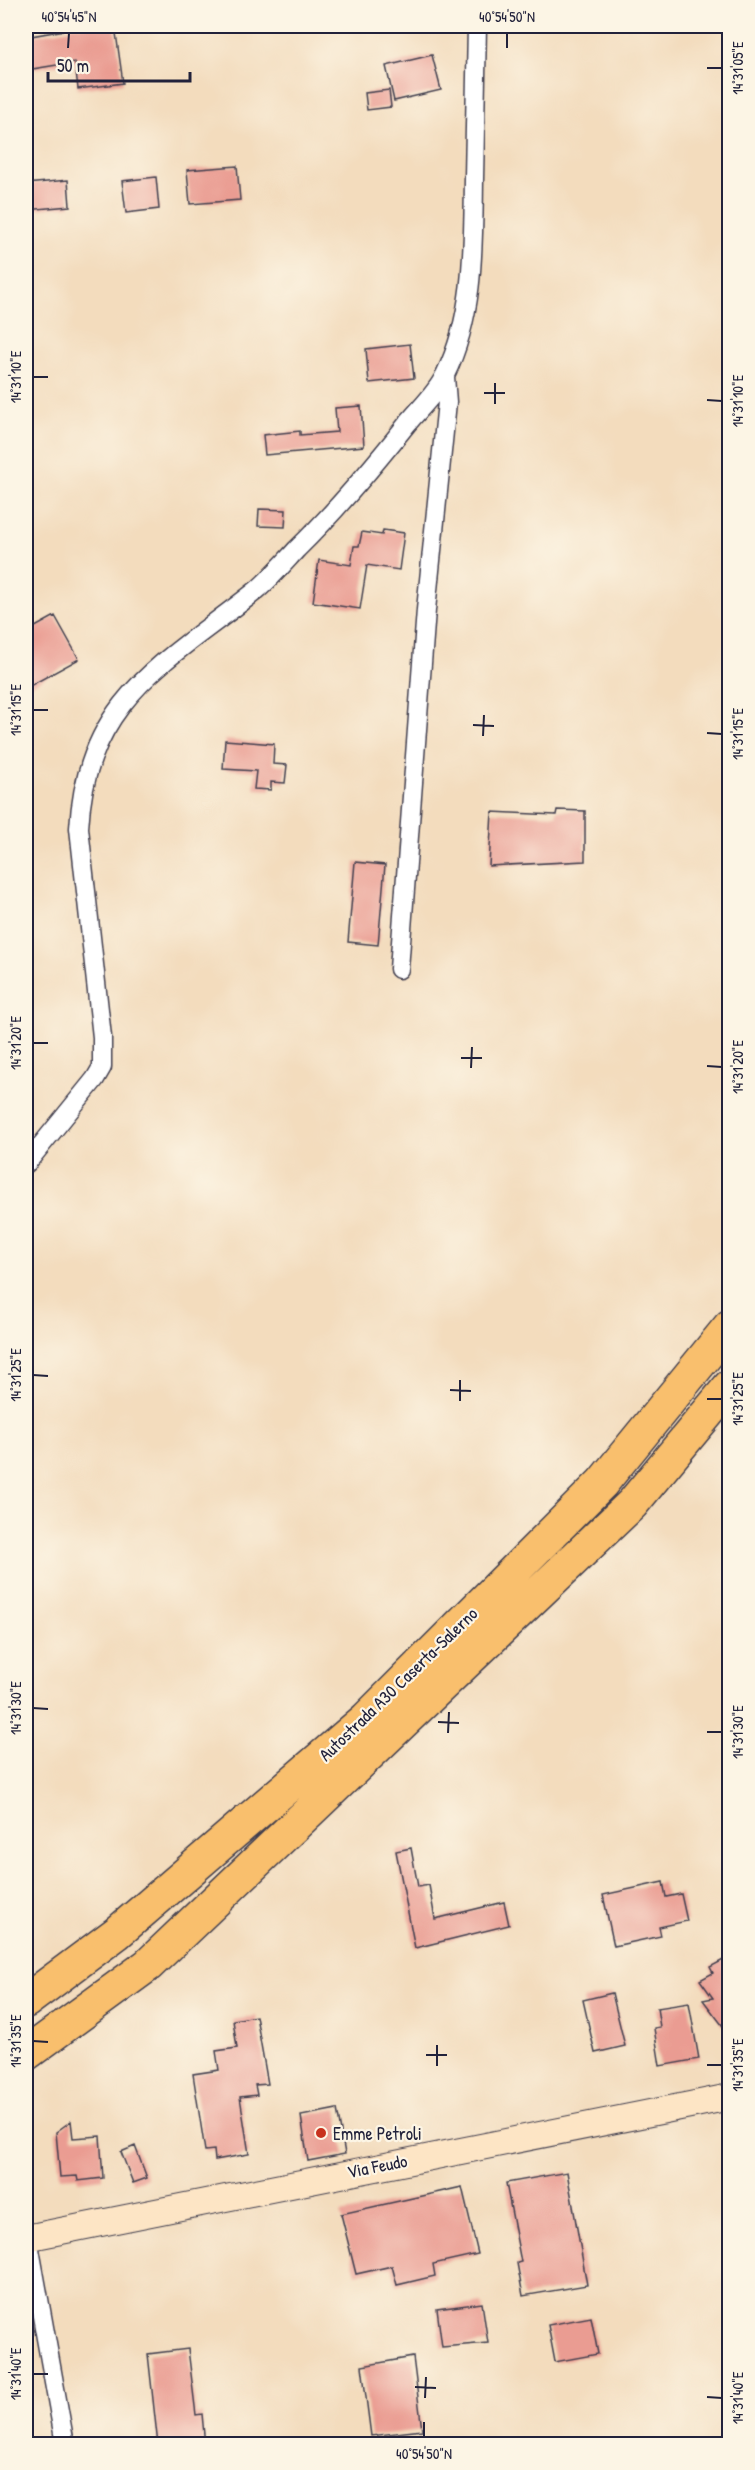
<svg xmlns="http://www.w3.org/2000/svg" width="755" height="2470" font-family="'Patrick Hand',sans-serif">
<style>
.building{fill:#ea9c92}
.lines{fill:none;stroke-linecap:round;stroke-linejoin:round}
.street-casing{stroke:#413e4e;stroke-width:21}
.secondary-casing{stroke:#413e4e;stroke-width:28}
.highway-casing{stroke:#413e4e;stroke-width:36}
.street{stroke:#fff;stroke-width:18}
.secondary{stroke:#fde5c5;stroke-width:26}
.highway{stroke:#f9bf6d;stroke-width:33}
.ticks{fill:none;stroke:#22223b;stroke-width:2}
.poi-dot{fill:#c8321e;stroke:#fcf5e5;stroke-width:2}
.labels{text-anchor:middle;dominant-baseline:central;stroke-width:4.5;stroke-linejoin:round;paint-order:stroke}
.street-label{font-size:18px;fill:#22223b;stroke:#fcf5e5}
.poi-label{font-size:18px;fill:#22223b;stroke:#fcf5e5;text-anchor:start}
.neatline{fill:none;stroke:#22223b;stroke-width:2}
.ticks-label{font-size:15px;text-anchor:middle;fill:#22223b}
</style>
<rect width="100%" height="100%" fill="#fcf5e5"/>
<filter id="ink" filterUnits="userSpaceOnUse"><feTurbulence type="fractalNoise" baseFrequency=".0167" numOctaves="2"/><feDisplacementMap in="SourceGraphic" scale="12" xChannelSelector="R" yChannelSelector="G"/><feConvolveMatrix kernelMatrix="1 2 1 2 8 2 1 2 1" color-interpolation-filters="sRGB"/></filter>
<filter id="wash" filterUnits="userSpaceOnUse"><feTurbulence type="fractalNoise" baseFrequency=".008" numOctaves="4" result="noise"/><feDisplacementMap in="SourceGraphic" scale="24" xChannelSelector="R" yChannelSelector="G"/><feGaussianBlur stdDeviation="1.35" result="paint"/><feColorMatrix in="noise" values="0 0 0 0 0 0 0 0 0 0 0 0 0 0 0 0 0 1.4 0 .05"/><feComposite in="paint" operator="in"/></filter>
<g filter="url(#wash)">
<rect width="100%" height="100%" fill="#f3dcbd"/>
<g id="blocks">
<path class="building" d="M70,26H115L123,83L78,89L75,62L26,70V37L70,29Z
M432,55L441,90L394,101L386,66Z
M389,90L391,107L367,110L365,93Z
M237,166L240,200L190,204L187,170Z
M156,177L159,209L126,213L122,181Z
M68,180L70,206L26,210V184Z
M410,344L414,378L369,383L366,349Z
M361,406L364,446L265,455L263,435L300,431V435L337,432L335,408Z
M259,509L286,510L285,527L258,526Z
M383,530L404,533L399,570L367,565L360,609L313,602L319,560L351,565L354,546H359L362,532L382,535Z
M55,616L79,659L26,688V632Z
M225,740L274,744L273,764L287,765L285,783L271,782V790L254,789L256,771L223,769Z
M557,810L585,811V861L489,866L492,812L556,815Z
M355,862L385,865L378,945L348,942Z
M411,1848L418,1887L429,1885L435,1919L504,1902L509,1925L415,1948L396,1851Z
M663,1882L666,1897L681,1894L687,1921L659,1927L661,1936L614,1946L603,1895Z
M729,1957V2034L703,2000L713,1998L700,1980L713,1973L710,1967Z
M612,1993L625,2046L595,2053L583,2000Z
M689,2003L699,2059L660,2066L654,2028L660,2027L657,2008Z
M256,2016L268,2084L255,2085L257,2095L240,2097L249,2154L215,2160L214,2150L205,2151L193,2074L219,2070L216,2051L237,2048L233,2020Z
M337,2109L345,2154L308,2161L301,2116Z
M71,2121L73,2138L100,2136L103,2178L78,2181L77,2176L60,2177L56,2132Z
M135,2146L147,2178L133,2183L121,2152Z
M567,2172L587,2285L523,2296L517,2263L521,2262L506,2183Z
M462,2187L478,2254L433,2264L435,2276L397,2285L392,2266L356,2274L341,2214Z
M482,2303L488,2343L442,2347L437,2309Z
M591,2317L598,2354L555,2362L548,2325Z
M188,2349L196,2415L202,2414L205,2445H158L148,2354Z
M413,2357L422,2430L371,2436L362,2366Z"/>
</g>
</g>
<g filter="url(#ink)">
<use href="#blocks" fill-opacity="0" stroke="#413e4e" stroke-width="1.5"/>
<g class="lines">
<defs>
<path id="street" d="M399,969L426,610L447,402L445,377
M26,1164L95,1079L102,1067V1037L79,828C86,698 167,662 257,590C271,578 284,563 297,549C337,510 372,468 407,424C419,409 437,393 445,375C475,314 473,245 474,178C475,127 476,76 477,26
M28,2238L65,2444"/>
<path id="secondary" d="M26,2238L730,2097"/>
<path id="highway" d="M26,2001L117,1933L366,1719L602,1483L730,1326
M26,2054L148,1965L632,1504L730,1386"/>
</defs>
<use href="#street" class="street-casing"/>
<use href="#secondary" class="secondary-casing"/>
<use href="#highway" class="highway-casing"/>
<use href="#street" class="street"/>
<use href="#secondary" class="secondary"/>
<use href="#highway" class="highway"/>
</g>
</g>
<path class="ticks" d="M68,48L69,33M507,48V33M707,68H722M33,377H48M484,393H505M707,400L722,401M495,404V383M33,710H48M473,725L494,726M707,733L722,734M483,736L484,715M33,1043H48M461,1058H482M707,1066L722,1067M471,1068L472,1047M33,1375L48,1376M450,1390L471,1391M707,1399H722M460,1401V1380M33,1708L48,1709M438,1722L459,1723M707,1732H722M448,1733L449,1712M33,2041L48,2042M426,2055H447M707,2065H722M437,2066V2045M33,2374H48M415,2387L436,2388M707,2397L722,2398M425,2398L426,2377M424,2437V2422"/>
<circle class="poi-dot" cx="321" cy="2133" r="6"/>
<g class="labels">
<g class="street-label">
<text transform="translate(398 1684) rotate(-44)">Autostrada A30 Caserta-Salerno</text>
<text transform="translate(377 2166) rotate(-11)">Via Feudo</text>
</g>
<g class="poi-label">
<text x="333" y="2133">Emme Petroli</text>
</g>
</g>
<rect width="755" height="2470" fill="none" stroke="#fcf5e5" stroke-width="66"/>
<path d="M48 72v9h142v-9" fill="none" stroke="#22223b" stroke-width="3"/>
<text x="57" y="72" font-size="18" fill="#22223b" stroke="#fcf5e5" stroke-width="4.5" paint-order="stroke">50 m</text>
<rect x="33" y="33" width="689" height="2404" class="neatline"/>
<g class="ticks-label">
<text x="69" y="22">40°54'45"N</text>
<text x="507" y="22">40°54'50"N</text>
<text transform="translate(738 68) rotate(-90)" y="5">14°31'05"E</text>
<text transform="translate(16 377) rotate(-90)" y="5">14°31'10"E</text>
<text transform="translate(738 401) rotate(-90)" y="5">14°31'10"E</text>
<text transform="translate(16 710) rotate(-90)" y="5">14°31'15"E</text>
<text transform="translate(738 734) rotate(-90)" y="5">14°31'15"E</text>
<text transform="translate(16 1043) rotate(-90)" y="5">14°31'20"E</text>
<text transform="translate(738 1067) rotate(-90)" y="5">14°31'20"E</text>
<text transform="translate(16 1375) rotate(-90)" y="5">14°31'25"E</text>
<text transform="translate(738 1399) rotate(-90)" y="5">14°31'25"E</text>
<text transform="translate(16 1708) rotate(-90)" y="5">14°31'30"E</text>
<text transform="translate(738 1732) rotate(-90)" y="5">14°31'30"E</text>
<text transform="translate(16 2041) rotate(-90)" y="5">14°31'35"E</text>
<text transform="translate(738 2065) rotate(-90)" y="5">14°31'35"E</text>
<text transform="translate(16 2374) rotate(-90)" y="5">14°31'40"E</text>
<text transform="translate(738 2398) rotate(-90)" y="5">14°31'40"E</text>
<text x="424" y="2459">40°54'50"N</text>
</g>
</svg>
